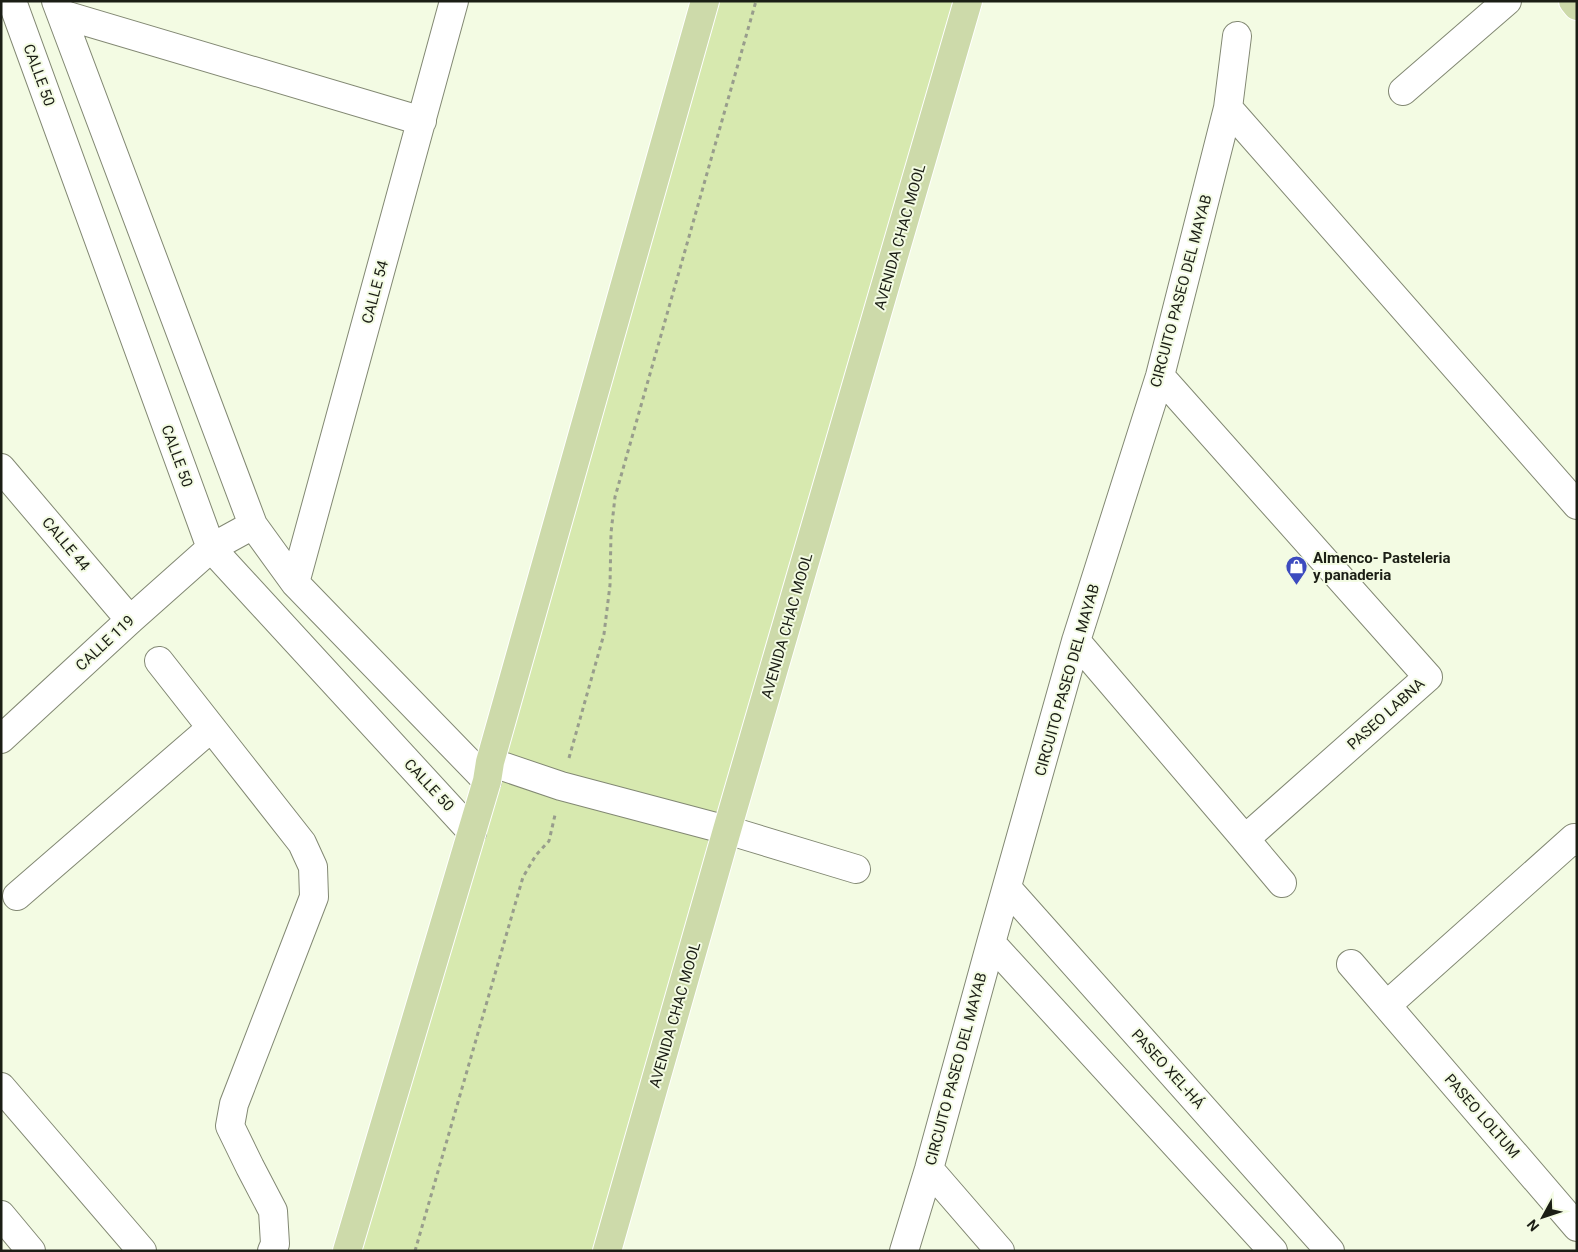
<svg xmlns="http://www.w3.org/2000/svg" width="1578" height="1252" font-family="Roboto,sans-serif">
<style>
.green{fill:#d7e9af}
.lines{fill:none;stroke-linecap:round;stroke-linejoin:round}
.minor-casing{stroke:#828873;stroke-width:30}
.major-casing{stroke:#fff;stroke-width:30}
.path{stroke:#989d8c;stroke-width:3;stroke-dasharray:4 4;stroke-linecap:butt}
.minor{stroke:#fff;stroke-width:28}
.major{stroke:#cddaaa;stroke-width:28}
.labels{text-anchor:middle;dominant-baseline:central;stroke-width:4;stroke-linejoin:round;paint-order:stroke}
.street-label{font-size:15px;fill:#1b1e15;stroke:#f3fbe3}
.poi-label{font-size:15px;font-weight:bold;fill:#1b1e15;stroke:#f3fbe3;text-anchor:start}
</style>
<rect width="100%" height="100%" fill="#f3fbe3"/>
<path class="green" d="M715,1H961L607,1251H353Z"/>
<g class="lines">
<defs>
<path id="minor" d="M12,1L211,548L472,832
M56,1L253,525L295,583L487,781
M61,14L422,121
M1403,91L1507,1
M1228,108L1577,505
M1,468L130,620
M295,583L454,1
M1076,641L1245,839L1428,677L1160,376
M159,661L302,843L313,867L314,897L234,1104L230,1126L250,1167L273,1211L275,1244L272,1251
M1,739L130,620L211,548L253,525
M490,762L561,786L727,830L856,869
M1245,839L1282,883
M1007,888L1330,1251
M17,896L211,728
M991,943L1273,1251
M1351,964L1577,1227
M1387,1005L1574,838L1577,842
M1,1087L142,1251
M929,1169L1000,1251
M1,1215L31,1251
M904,1251L929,1169L991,943L1076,641L1160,376L1228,108L1237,36"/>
<path id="major" d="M1573,1L1577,6
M347,1251L487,781L490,762L705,1
M607,1251L727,830L968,1"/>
</defs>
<use href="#minor" class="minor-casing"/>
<use href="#major" class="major-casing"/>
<path class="path" d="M569,758L604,634L610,585L611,533L615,497L756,1
M415,1251L523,877L536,855L549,841L555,815"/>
<use href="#minor" class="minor"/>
<use href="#major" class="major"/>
</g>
<defs>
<symbol id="shop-pin" viewBox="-11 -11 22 30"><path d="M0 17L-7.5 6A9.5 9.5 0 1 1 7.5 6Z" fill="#3c4bbf" stroke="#f3fbe3"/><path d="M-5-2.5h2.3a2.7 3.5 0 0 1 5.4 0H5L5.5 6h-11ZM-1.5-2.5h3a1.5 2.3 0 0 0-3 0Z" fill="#fff"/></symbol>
</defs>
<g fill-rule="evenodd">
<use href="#shop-pin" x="1284" y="554" width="25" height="34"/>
</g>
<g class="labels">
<g class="street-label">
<text transform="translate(39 75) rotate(70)">CALLE 50</text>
<text transform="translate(900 237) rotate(-74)">AVENIDA CHAC MOOL</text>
<text transform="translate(1181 291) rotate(-75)">CIRCUITO PASEO DEL MAYAB</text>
<text transform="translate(375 292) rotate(-75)">CALLE 54</text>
<text transform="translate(177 456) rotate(70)">CALLE 50</text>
<text transform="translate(66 544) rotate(50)">CALLE 44</text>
<text transform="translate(787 626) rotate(-74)">AVENIDA CHAC MOOL</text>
<text transform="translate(105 643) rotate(-43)">CALLE 119</text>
<text transform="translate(1067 680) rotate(-74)">CIRCUITO PASEO DEL MAYAB</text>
<text transform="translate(1386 714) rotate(-42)">PASEO LABNA</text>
<text transform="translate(429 785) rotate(47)">CALLE 50</text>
<text transform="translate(675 1015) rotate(-74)">AVENIDA CHAC MOOL</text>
<text transform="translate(956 1069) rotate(-75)">CIRCUITO PASEO DEL MAYAB</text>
<text transform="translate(1168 1069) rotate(48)">PASEO XEL-HÁ</text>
<text transform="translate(1482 1116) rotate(49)">PASEO LOLTUM</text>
</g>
<g class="poi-label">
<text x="1313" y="558">Almenco- Pasteleria<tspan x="1313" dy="17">y panaderia</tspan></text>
</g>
</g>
<rect width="1578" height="1252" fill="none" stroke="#1b1e15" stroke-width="5"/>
<g transform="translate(1543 1217) rotate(230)" stroke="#f3fbe3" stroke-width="4" paint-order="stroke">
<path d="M0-4L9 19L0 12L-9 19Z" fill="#1b1e15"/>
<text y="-8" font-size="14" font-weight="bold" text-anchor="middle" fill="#1b1e15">N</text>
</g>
</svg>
